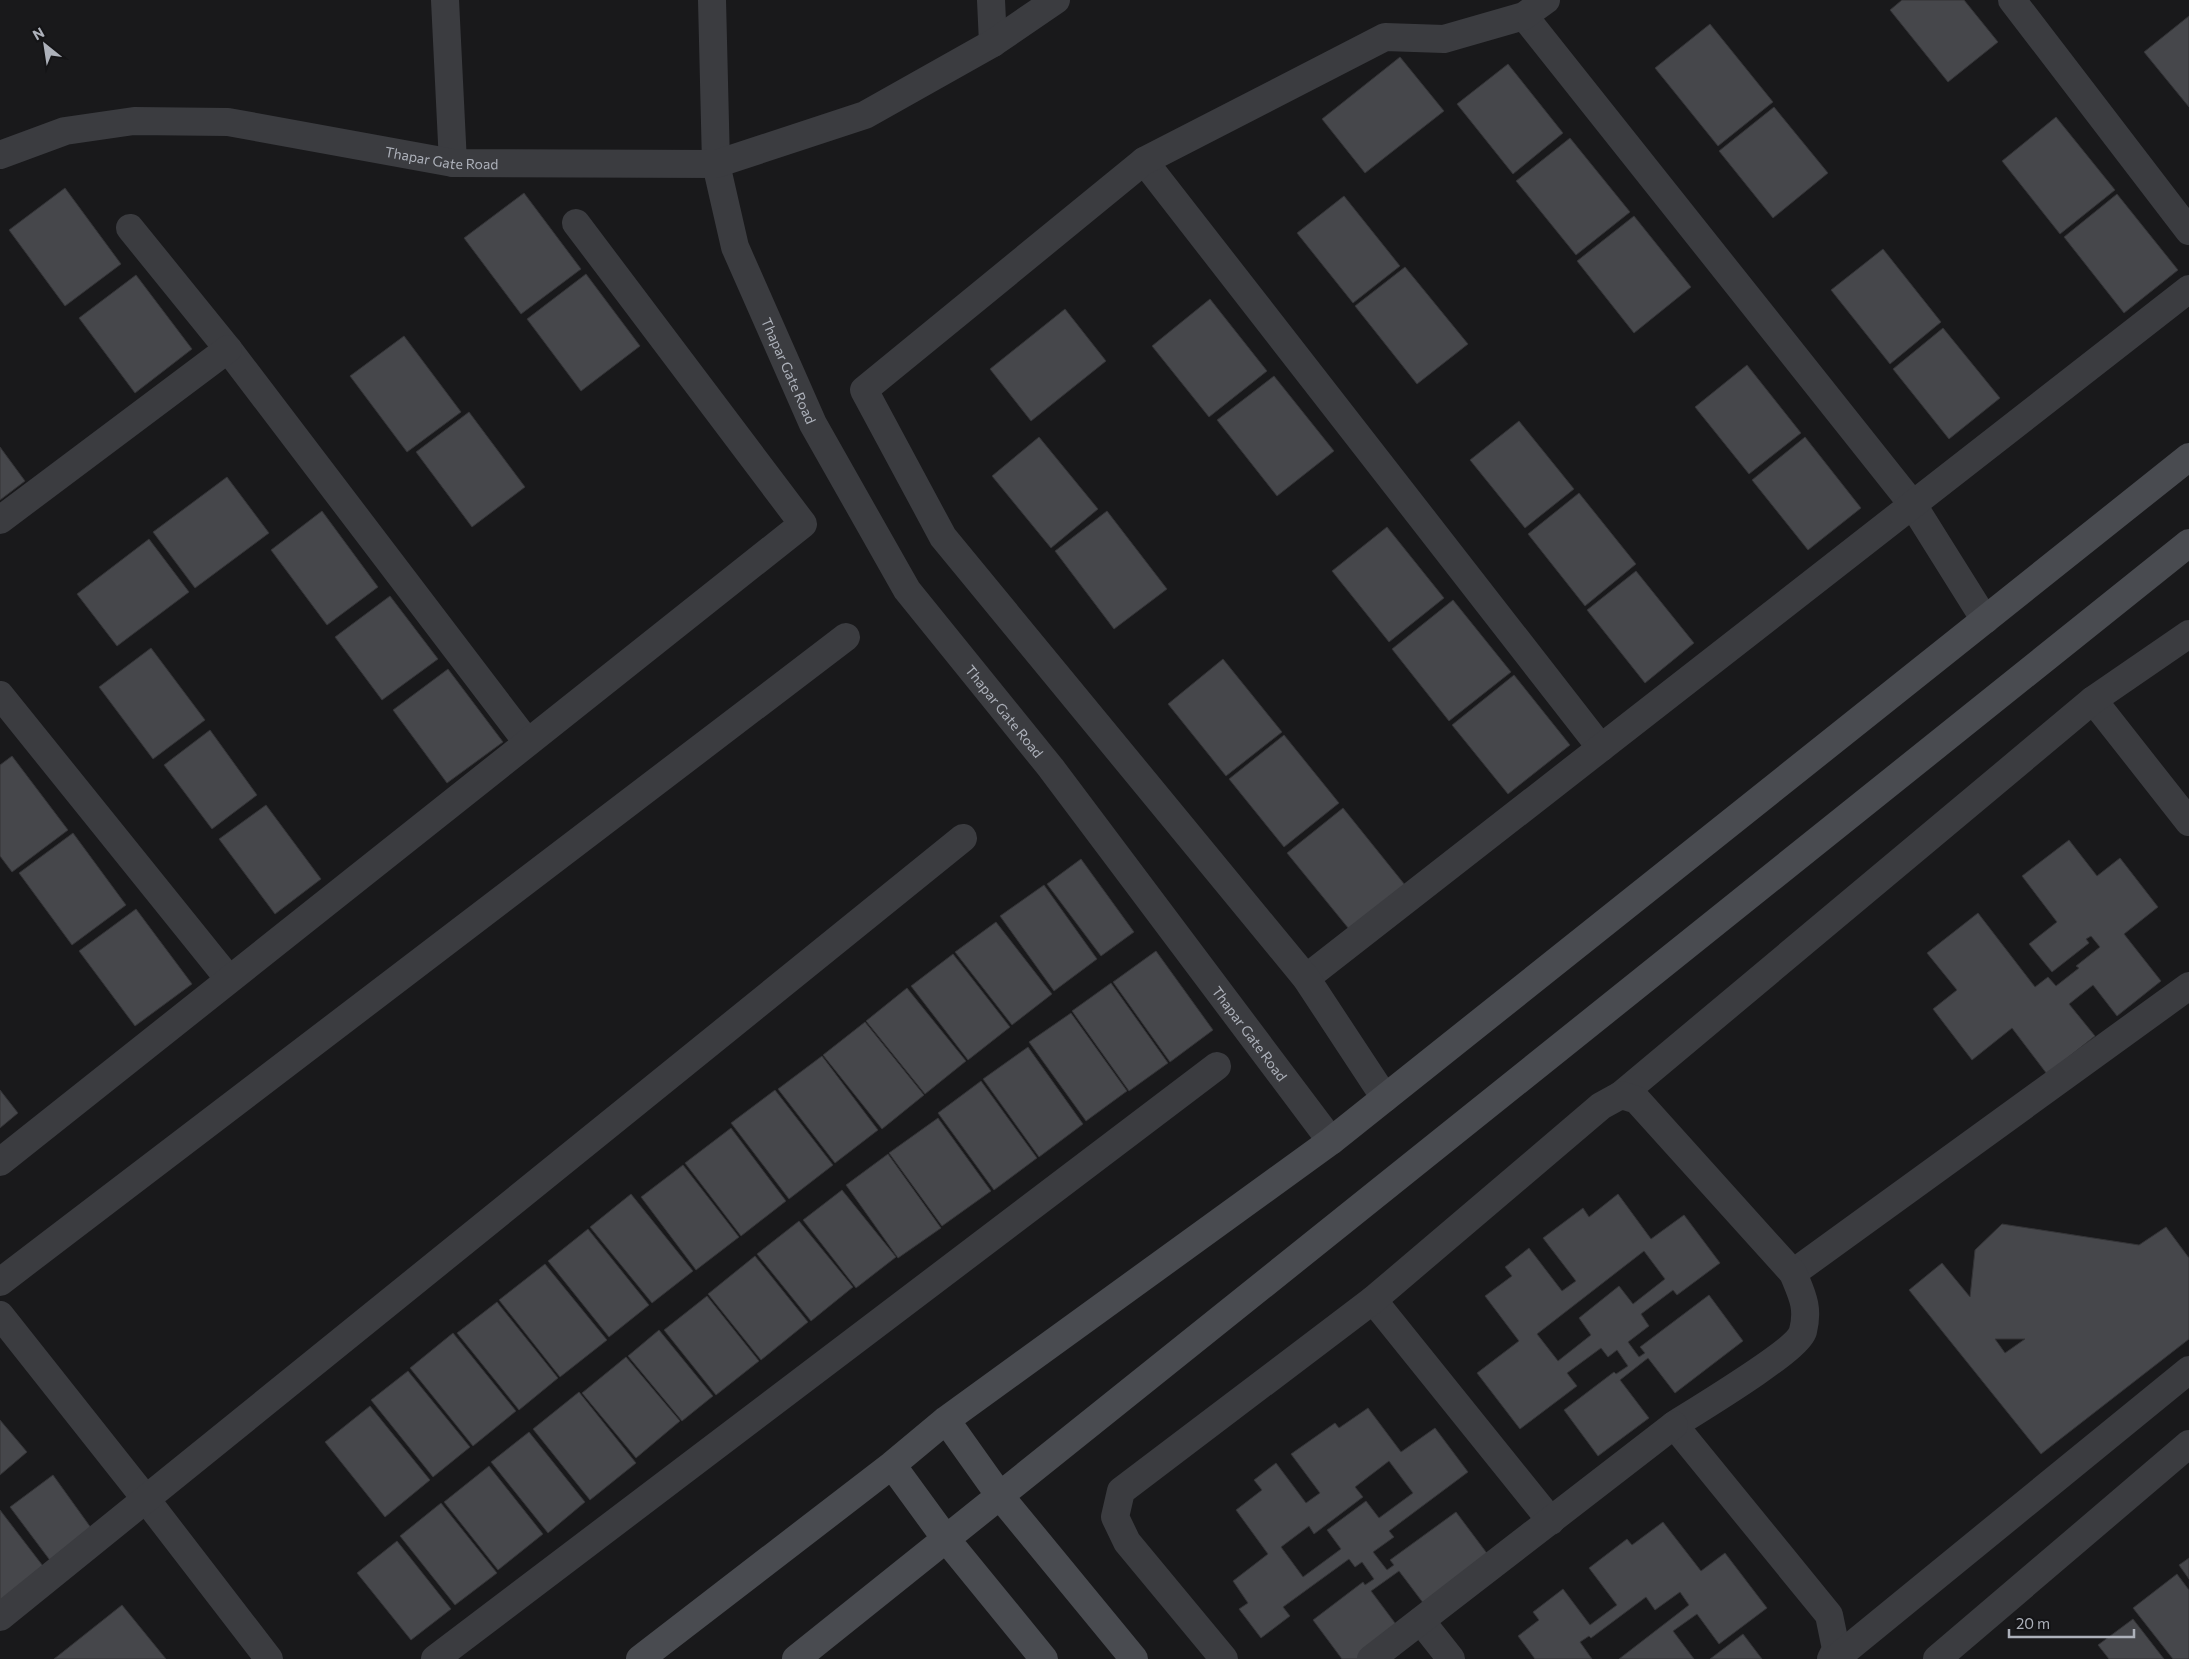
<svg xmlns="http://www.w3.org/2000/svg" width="2189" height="1659" font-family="Commissioner,sans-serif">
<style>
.building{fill:#46474b;stroke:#343437;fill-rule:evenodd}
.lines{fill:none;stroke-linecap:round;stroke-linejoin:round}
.street{stroke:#3b3c40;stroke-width:28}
.secondary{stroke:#494b50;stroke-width:28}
.labels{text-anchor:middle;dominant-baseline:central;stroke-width:4;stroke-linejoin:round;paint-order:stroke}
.street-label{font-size:14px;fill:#adb1ba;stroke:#141416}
</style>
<rect width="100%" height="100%" fill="#19191b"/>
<path class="building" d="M1902,0H1964L1998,42L1948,82L1890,10Z
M2189,16V107L2144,52Z
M1710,24L1773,102L1718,146L1655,68Z
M1400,57L1444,111L1365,173L1322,119Z
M1508,64L1563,133L1513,174L1457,104Z
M1774,107L1828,173L1773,218L1719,151Z
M2056,117L2115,190L2060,234L2002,161Z
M1570,138L1630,212L1576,255L1516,181Z
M65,188L121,264L65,306L9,230Z
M524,193L581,269L521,314L464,238Z
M2117,194L2178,270L2124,313L2064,237Z
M1344,196L1400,266L1353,303L1297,233Z
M1634,216L1691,287L1634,333L1577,261Z
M1883,249L1941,322L1890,364L1831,290Z
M1405,267L1468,344L1417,384L1355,306Z
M586,274L640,346L581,391L527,319Z
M136,275L192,349L135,393L79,318Z
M1210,299L1267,371L1209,417L1152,346Z
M1065,309L1106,361L1031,421L990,369Z
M1943,328L2000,398L1949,439L1893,369Z
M404,336L461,412L407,452L350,376Z
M1747,365L1801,433L1749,474L1695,407Z
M1274,376L1334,451L1277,496L1217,420Z
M469,412L525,487L472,527L416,452Z
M1519,421L1574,489L1525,528L1470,460Z
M1039,437L1098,509L1051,548L992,476Z
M1805,437L1861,508L1808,550L1752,480Z
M0,447L25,481L0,500Z
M227,477L269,533L195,588L153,532Z
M1579,493L1636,564L1585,606L1528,534Z
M322,511L378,587L327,625L271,550Z
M1107,511L1167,589L1114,629L1055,551Z
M1387,527L1444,598L1389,642L1332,571Z
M149,539L189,592L117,646L77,594Z
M1636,571L1694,643L1645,683L1587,610Z
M390,596L438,659L382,700L335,637Z
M1453,600L1511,672L1449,721L1392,649Z
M151,648L205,720L153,759L99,687Z
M1223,659L1282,732L1226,776L1168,704Z
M448,669L503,742L447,783L393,710Z
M1514,675L1570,745L1508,794L1452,725Z
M210,730L257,795L212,829L164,765Z
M1284,735L1339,803L1284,847L1229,779Z
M12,756L68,830L12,872L0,856V765Z
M266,805L321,879L275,914L219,839Z
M1343,808L1405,885L1349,929L1287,853Z
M73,833L126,905L72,945L19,873Z
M2069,840L2097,876L2120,858L2158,907L2124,934L2161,981L2117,1016L2093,985L2069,1004L2095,1036L2047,1074L2012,1028L1972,1060L1933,1009L1957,990L1927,953L1978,913L2035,987L2048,977L2056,986L2079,968L2076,966L2100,947L2091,936L2086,939L2089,943L2052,972L2029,944L2057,922L2022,876Z
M1081,859L1134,932L1101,956L1047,884Z
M1044,885L1097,959L1054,991L1000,916Z
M136,909L192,984L135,1026L79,951Z
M996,922L1052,994L1012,1025L955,952Z
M1156,951L1213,1030L1170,1062L1113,982Z
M953,954L1010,1027L968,1060L911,986Z
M1111,983L1168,1063L1129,1091L1072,1011Z
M907,988L966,1061L925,1094L866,1021Z
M1071,1013L1127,1091L1086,1121L1029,1042Z
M865,1022L924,1095L882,1129L823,1055Z
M1028,1047L1083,1124L1039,1157L983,1079Z
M822,1056L878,1130L835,1163L778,1089Z
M981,1081L1037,1158L994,1190L938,1113Z
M0,1090L18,1113L0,1128Z
M775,1090L833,1165L789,1199L731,1123Z
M938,1118L991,1191L942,1226L889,1153Z
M731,1128L786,1201L741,1236L685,1163Z
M888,1154L941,1228L898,1258L846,1185Z
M683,1165L739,1237L696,1270L641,1197Z
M842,1190L896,1257L856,1288L803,1220Z
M631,1194L693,1271L652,1303L590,1227Z
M1618,1194L1651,1239L1684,1215L1720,1263L1677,1295L1673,1290L1641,1314L1649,1326L1628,1342L1639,1357L1645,1353L1640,1347L1709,1295L1743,1341L1675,1393L1648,1358L1620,1380L1649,1418L1598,1456L1564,1410L1614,1372L1616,1374L1628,1366L1617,1350L1608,1357L1601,1348L1567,1373L1577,1386L1520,1429L1477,1373L1519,1341L1485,1296L1512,1276L1505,1267L1529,1248L1562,1291L1576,1281L1543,1238L1583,1208L1589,1217ZM1644,1251L1665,1279L1633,1304L1619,1286L1579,1318L1591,1335L1558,1361L1537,1334Z
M799,1221L853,1287L811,1321L757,1254Z
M2002,1224L2139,1245L2166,1227L2189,1258V1339L2041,1454L1909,1290L1942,1263L1970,1297L1975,1250ZM1995,1339H2025L2005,1353Z
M588,1229L649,1305L609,1337L548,1261Z
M755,1256L808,1322L761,1360L708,1294Z
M545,1264L607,1340L560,1377L499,1300Z
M707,1296L759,1361L716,1395L664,1330Z
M497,1302L558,1378L519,1410L457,1333Z
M659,1330L713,1396L682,1421L628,1356Z
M453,1333L516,1411L473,1446L410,1368Z
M626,1357L680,1421L636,1458L582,1393Z
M408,1371L470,1447L433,1477L371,1400Z
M579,1392L636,1463L590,1500L533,1429Z
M370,1406L430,1480L385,1517L325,1442Z
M1368,1408L1401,1452L1435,1428L1468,1472L1389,1531L1394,1537L1373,1552L1387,1570L1394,1565L1390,1560L1456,1512L1492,1560L1427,1608L1399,1571L1371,1591L1401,1631L1363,1659H1342L1313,1620L1363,1582L1365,1585L1374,1579L1362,1562L1355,1567L1349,1559L1283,1607L1290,1616L1261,1638L1239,1609L1248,1603L1233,1581L1268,1554L1236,1510L1262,1490L1254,1480L1276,1463L1306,1503L1320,1493L1291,1454L1335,1423L1339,1428ZM1389,1461L1413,1493L1379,1518L1366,1501L1327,1530L1341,1549L1303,1577L1281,1547L1309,1526L1314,1534L1363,1497L1355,1487Z
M0,1420L27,1452L0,1475Z
M529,1432L585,1502L548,1533L491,1462Z
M489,1466L543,1534L498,1570L444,1502Z
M53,1475L94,1532L52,1563L10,1507Z
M441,1503L497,1573L455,1605L400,1536Z
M0,1510L46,1570L0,1605Z
M1663,1522L1701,1571L1725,1553L1767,1608L1719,1644L1697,1614L1673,1631L1694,1659H1619L1689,1605L1680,1592L1655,1610L1646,1597L1591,1638L1589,1636L1580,1642L1592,1659H1535L1518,1636L1539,1620L1533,1612L1563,1589L1590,1625L1617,1605L1589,1568L1627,1539L1632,1545Z
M397,1541L451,1609L411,1640L357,1573Z
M2189,1558V1579L2179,1565Z
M2177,1574L2189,1590V1659H2173L2133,1608Z
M122,1605L166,1659H54Z
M2133,1619L2164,1659H2109L2098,1645Z
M1743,1634L1762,1659H1710Z"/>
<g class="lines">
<g class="street">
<path d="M445,0L453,163"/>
<path id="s1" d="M712,0L716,164L735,247L813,424L907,590L1051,768L1331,1141"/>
<path d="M991,0L993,43"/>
<path d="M2012,0L2189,231"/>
<path d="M1524,16L1913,505L1985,620"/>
<path id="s2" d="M0,155L65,131L134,121L228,122L453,163L716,164L865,115L993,43L1056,0"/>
<path d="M1144,161L1601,748"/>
<path d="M130,228L228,349L527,742"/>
<path d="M0,520L228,349"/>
<path d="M0,695L228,978"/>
<path d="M2093,700L2189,822"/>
<path d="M1306,978L2189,289"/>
<path d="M1621,1095L2093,700L2189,634"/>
<path d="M1385,1098L1306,978L943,537L864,390L1144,161L1385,37L1444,39L1524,16L1546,0"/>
<path d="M0,1162L803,524L576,223"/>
<path d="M1793,1273L2189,986"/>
<path d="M0,1282L846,637"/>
<path d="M1373,1300L1551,1521"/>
<path d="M0,1315L145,1498L269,1659"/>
<path d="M0,1617L963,838"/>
<path d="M1421,1621L1451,1659"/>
<path d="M435,1659L1217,1066"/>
<path d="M1224,1659L1127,1542L1115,1517L1121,1491L1373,1300L1601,1106L1621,1095L1637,1100L1793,1273C1802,1295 1809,1307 1803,1331C1798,1350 1696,1411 1674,1425L1829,1615L1836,1649L1831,1659"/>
<path d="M1371,1659L1674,1425"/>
<path d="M1835,1659L2189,1370"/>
<path d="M1937,1659L2189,1444"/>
</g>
<path class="secondary" d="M946,1420L1000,1496L1134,1659
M892,1465L946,1539L1044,1659
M640,1659L892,1465L946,1420L1331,1141L2189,457
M796,1659L2189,543"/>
</g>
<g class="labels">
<g class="street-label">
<text stroke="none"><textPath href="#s2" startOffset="450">Thapar Gate Road</textPath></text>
<text stroke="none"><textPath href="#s1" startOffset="384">Thapar Gate Road</textPath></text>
<text stroke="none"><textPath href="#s1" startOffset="789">Thapar Gate Road</textPath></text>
<text stroke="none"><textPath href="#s1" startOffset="1194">Thapar Gate Road</textPath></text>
</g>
</g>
<g transform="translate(45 45) rotate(330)" stroke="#141416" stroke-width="4" paint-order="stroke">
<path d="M0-4L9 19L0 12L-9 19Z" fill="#adb1ba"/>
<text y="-8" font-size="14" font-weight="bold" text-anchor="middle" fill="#adb1ba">N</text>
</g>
<path d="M2009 1629v8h125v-8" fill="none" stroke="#adb1ba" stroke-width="2.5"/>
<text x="2016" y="1629" font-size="15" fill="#adb1ba" stroke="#141416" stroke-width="4" paint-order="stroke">20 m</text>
</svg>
